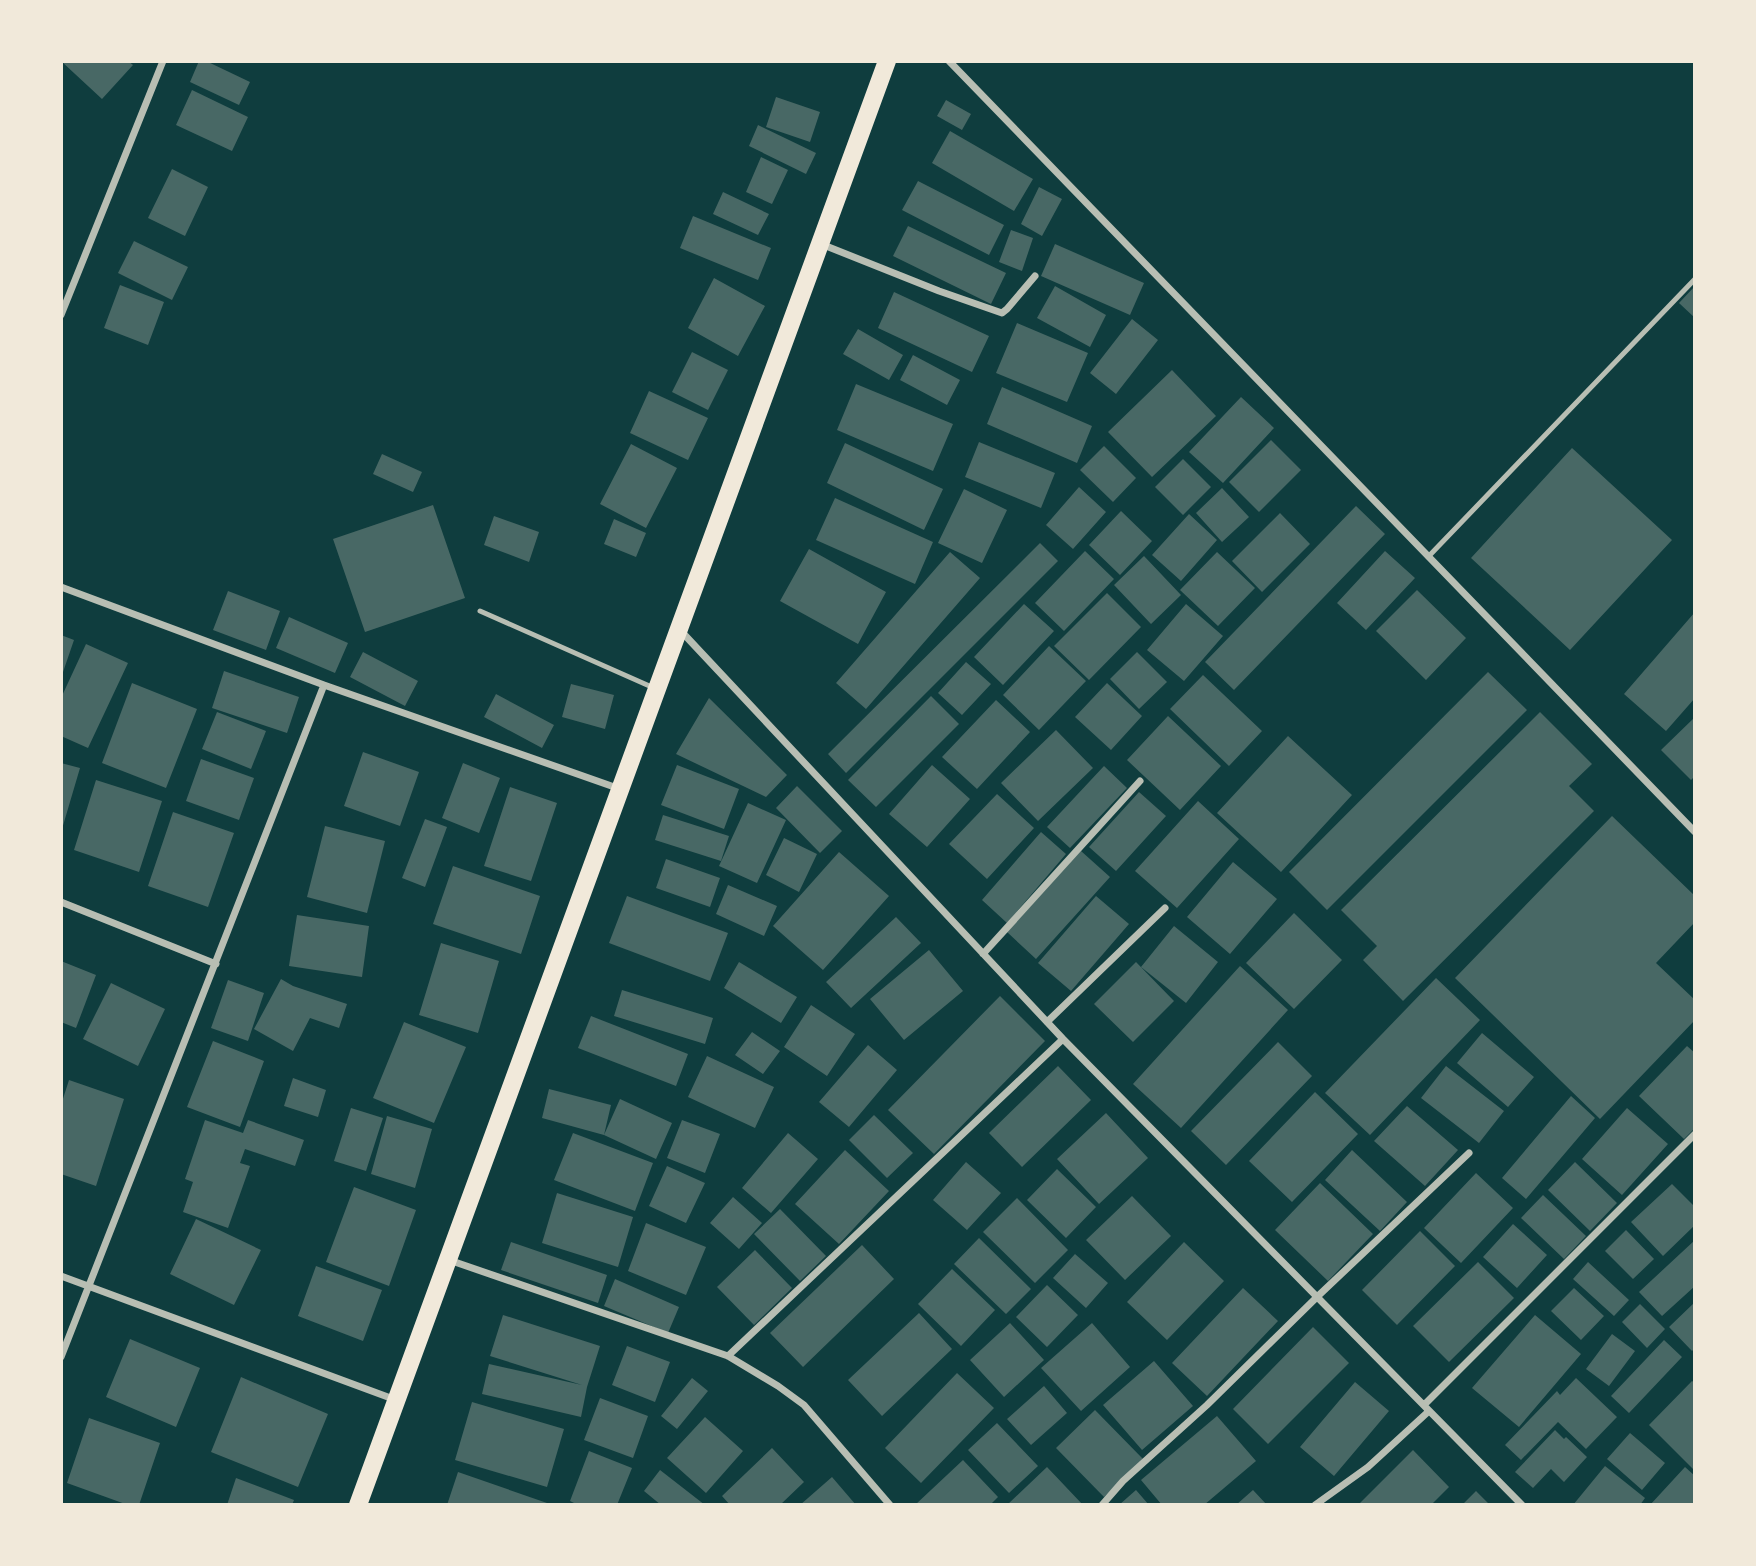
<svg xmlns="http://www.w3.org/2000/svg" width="1756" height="1566" font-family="Cabin,sans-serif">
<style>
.building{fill:#486865}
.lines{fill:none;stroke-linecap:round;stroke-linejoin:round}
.service{stroke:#b8beb3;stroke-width:5}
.minor{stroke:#b8beb3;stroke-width:7}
.primary{stroke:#f1e9da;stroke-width:18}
</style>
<rect width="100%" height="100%" fill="#0f3d3e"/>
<path class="building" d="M61,61H128L133,65L102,99Z
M199,61H206L250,82L239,105L190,82Z
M192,90L248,117L232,151L176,125Z
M776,97L820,112L810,142L766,127Z
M946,100L971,114L962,130L937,116Z
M758,125L816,153L806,174L749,146Z
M950,131L1033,179L1014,211L932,163Z
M761,157L788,170L772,204L746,192Z
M172,169L208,187L185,236L148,218Z
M918,181L1004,225L989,255L902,210Z
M1039,187L1062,199L1042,236L1021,224Z
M723,192L769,214L758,235L713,214Z
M693,216L771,248L758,280L680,248Z
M908,226L1006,273L991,304L893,256Z
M1011,230L1033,238L1022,271L999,262Z
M134,241L188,267L172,300L118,273Z
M1055,244L1144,283L1130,315L1041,276Z
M714,278L765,306L738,356L688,328Z
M120,285L164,302L148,345L104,328Z
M1055,286L1106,315L1090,347L1037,318Z
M1695,286V318L1679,303Z
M894,292L989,336L972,372L878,328Z
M1132,319L1158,340L1116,394L1090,373Z
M1017,323L1088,353L1067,402L996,373Z
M858,329L903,355L889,380L843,354Z
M692,352L728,370L708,410L672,392Z
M913,355L960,380L947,405L900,380Z
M1172,370L1216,416L1152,477L1108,432Z
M856,384L953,424L933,471L837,430Z
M1002,387L1092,426L1077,463L987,424Z
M649,391L708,418L688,460L630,433Z
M1241,397L1274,428L1223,483L1189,452Z
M1271,440L1301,470L1259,512L1229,482Z
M979,442L1055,473L1041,508L965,477Z
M845,443L943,489L924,530L827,483Z
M631,444L677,468L646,528L600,504Z
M1104,446L1136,478L1113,502L1080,470Z
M1572,448L1672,540L1570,650L1471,558Z
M382,454L422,472L413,492L373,474Z
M1183,459L1211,487L1183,515L1155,487Z
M1079,487L1106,512L1073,549L1046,525Z
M1222,488L1249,517L1222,542L1196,513Z
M964,489L1007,510L982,563L938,543Z
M835,498L933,542L915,584L816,540Z
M433,505L465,598L365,632L333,539Z
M1356,506L1385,534L1234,690L1205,662Z
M1121,511L1152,541L1120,575L1089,545Z
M1280,513L1310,544L1262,592L1232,561Z
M1189,514L1217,540L1181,581L1152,555Z
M494,516L539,532L529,562L484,545Z
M614,519L646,533L636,557L604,544Z
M1040,543L1058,561L846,773L828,754Z
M809,549L886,592L858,644L780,601Z
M1085,551L1114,579L1064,631L1035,603Z
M1385,551L1415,578L1366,630L1337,603Z
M950,552L980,578L866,709L836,683Z
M1217,552L1255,588L1218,626L1180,590Z
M1144,556L1181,595L1151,624L1114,585Z
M1417,590L1466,638L1426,680L1376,631Z
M228,591L280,611L266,650L213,630Z
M1107,593L1141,627L1089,680L1054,646Z
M1024,604L1054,631L1003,685L974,657Z
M1186,604L1223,636L1184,681L1147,650Z
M1695,612V698L1666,731L1624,694Z
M289,617L348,643L335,673L276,648Z
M61,635L74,640L62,675H61Z
M86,644L128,663L88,748L61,736V698Z
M1049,646L1086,681L1039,730L1003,695Z
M363,652L418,681L405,706L350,677Z
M1137,652L1167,682L1139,709L1110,679Z
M966,662L991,684L962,715L938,693Z
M224,671L299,697L287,733L212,708Z
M1488,672L1527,710L1327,910L1289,872Z
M1203,675L1262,731L1229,766L1170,709Z
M132,683L197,709L166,788L102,763Z
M1107,683L1142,716L1111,750L1075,717Z
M571,684L614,695L605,729L562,717Z
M496,694L554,725L542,748L484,717Z
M931,696L959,724L876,807L848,780Z
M709,698L787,775L766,797L676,754Z
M996,700L1030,732L977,789L942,757Z
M217,712L266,731L251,769L202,749Z
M1540,712L1592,764L1569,786L1594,811L1403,1001L1363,960L1377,946L1341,910Z
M1168,716L1221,766L1180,810L1127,760Z
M1695,717V776L1691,780L1661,750Z
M1056,730L1093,768L1038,821L1001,783Z
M1288,736L1352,795L1281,872L1217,813Z
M363,752L419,772L400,826L344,806Z
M201,759L254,778L239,820L186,801Z
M61,763L80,768L62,829L61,828Z
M463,763L500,778L479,833L442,818Z
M677,765L739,789L724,829L661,805Z
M932,765L970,799L927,847L889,814Z
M1104,766L1127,788L1070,848L1047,827Z
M96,780L162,801L139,872L74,850Z
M797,786L842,831L820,853L776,808Z
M510,787L557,803L531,881L484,866Z
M1139,792L1166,816L1116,871L1089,847Z
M997,794L1034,828L987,879L949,844Z
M1198,801L1239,839L1177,908L1135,871Z
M748,803L786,820L757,883L719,866Z
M173,812L234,833L208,907L148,886Z
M663,815L729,836L721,861L655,840Z
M1612,816L1695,896V922L1656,963L1695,1000V1020L1600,1119L1455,978Z
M425,819L447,827L425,887L402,878Z
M325,826L385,841L367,913L307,897Z
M1041,832L1066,854L1007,923L982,900Z
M784,838L817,854L799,892L766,875Z
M1081,851L1110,877L1036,959L1007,932Z
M839,852L889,896L823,970L773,926Z
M666,859L720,878L710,907L656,888Z
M1233,862L1277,899L1230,954L1187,917Z
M453,866L540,896L521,954L433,924Z
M728,885L777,906L764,936L716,914Z
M627,896L728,933L710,981L609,943Z
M1096,896L1129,924L1071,991L1038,963Z
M1294,913L1342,960L1294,1009L1246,963Z
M297,915L369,926L362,977L289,966Z
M896,917L921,943L851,1008L826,982Z
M1174,926L1218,962L1186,1003L1141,967Z
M441,943L499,961L478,1033L419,1015Z
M929,950L963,991L904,1040L870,999Z
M61,961L96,975L76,1028L61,1022Z
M739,962L797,997L781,1023L724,988Z
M1136,962L1174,1001L1133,1042L1094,1004Z
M1240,966L1288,1010L1181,1128L1133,1084Z
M1436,978L1480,1020L1370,1135L1325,1093Z
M281,979L293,986L347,1004L339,1028L310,1018L293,1051L254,1029Z
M228,980L264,993L248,1041L211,1028Z
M111,983L165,1009L138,1066L83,1039Z
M622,990L713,1018L705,1044L614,1016Z
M1000,996L1045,1041L934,1154L888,1110Z
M811,1005L855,1034L827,1076L784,1047Z
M591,1016L688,1054L676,1086L578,1048Z
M404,1022L466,1047L434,1123L373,1098Z
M752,1032L780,1051L763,1074L735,1055Z
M1482,1033L1534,1077L1508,1107L1457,1063Z
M213,1041L264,1061L240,1127L187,1107Z
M1278,1042L1312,1076L1226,1165L1191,1131Z
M868,1045L897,1070L849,1127L819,1102Z
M1687,1046L1695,1053V1128L1684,1139L1639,1096Z
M707,1056L774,1087L755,1128L688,1097Z
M1058,1066L1091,1100L1022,1167L989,1133Z
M1446,1066L1504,1111L1479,1143L1421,1098Z
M293,1078L326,1090L318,1117L284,1106Z
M69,1080L124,1099L96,1186L61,1174V1105Z
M549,1089L611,1105L604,1135L542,1118Z
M1315,1092L1358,1134L1292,1202L1249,1161Z
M1571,1096L1595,1118L1526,1199L1502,1178Z
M620,1099L672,1123L656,1159L604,1135Z
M1407,1106L1458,1150L1425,1186L1374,1141Z
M351,1108L383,1118L366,1171L334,1161Z
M1627,1108L1668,1144L1622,1195L1582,1159Z
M1106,1113L1148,1158L1099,1204L1057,1159Z
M874,1115L913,1153L887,1178L849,1140Z
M387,1116L432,1129L415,1188L371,1174Z
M205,1120L243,1133L248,1120L304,1140L295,1166L245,1149L240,1163L250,1166L228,1228L183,1212L193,1182L185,1179Z
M682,1120L720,1134L705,1173L667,1158Z
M573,1133L653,1163L635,1211L554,1180Z
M788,1133L818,1159L771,1213L742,1188Z
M845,1150L889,1191L839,1244L795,1204Z
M1352,1150L1407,1202L1380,1231L1325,1180Z
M966,1162L1001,1193L967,1230L933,1200Z
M1575,1162L1617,1203L1590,1231L1548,1190Z
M667,1166L705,1183L686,1223L649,1206Z
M1057,1169L1096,1207L1066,1238L1027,1200Z
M1476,1173L1513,1208L1461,1263L1424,1228Z
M1320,1183L1373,1234L1328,1281L1275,1230Z
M1672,1184L1695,1207V1225L1663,1256L1631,1222Z
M354,1187L416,1210L389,1286L326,1262Z
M557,1193L633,1217L618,1267L542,1243Z
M1543,1195L1586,1236L1564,1259L1521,1218Z
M1132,1196L1171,1236L1125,1280L1086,1240Z
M733,1197L762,1223L739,1249L710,1223Z
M1017,1198L1068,1250L1035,1283L983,1232Z
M780,1209L826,1256L800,1281L754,1234Z
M196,1219L261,1250L234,1305L170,1274Z
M646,1223L706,1247L686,1295L628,1271Z
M1513,1224L1547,1255L1517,1288L1483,1257Z
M1626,1230L1654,1259L1633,1279L1605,1251Z
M1420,1231L1455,1266L1397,1325L1362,1290Z
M979,1238L1031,1289L1006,1314L954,1264Z
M1695,1240V1286L1662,1316L1639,1292Z
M511,1242L607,1275L598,1303L501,1270Z
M1184,1242L1224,1281L1167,1340L1127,1302Z
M862,1245L894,1279L803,1367L770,1333Z
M755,1250L792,1288L754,1325L717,1287Z
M1075,1254L1108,1283L1086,1308L1053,1278Z
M1478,1262L1514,1298L1449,1362L1413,1326Z
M1588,1262L1629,1300L1614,1316L1573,1279Z
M316,1266L382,1290L363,1341L298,1316Z
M952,1269L995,1310L961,1346L918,1304Z
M615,1279L679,1307L668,1333L604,1306Z
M1047,1285L1078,1315L1047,1347L1016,1317Z
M1243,1288L1278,1321L1207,1396L1172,1363Z
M1574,1288L1604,1316L1581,1340L1551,1311Z
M1695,1302V1348L1692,1351L1669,1327Z
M1640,1304L1665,1329L1647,1348L1622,1322Z
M919,1313L952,1349L882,1416L848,1380Z
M503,1315L600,1346L587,1387L581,1417L482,1394L489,1364L582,1385L490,1356Z
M1535,1315L1581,1354L1519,1427L1472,1388Z
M1010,1323L1044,1360L1004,1397L970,1360Z
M1092,1323L1130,1367L1081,1411L1041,1368Z
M1313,1327L1349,1363L1268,1444L1233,1409Z
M1612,1334L1635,1351L1609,1386L1586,1369Z
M130,1339L200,1368L176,1427L106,1397Z
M1664,1340L1682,1357L1629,1413L1611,1396Z
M627,1346L670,1362L655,1402L612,1385Z
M1154,1361L1193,1406L1142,1450L1103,1405Z
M957,1373L994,1408L921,1483L885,1448Z
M241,1377L328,1414L298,1487L211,1452Z
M692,1378L708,1391L677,1429L661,1416Z
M1576,1378L1617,1417L1586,1449L1558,1422L1521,1460L1505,1445L1557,1391L1560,1395Z
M1692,1381L1695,1383V1471L1649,1425Z
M1355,1382L1389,1411L1334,1476L1300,1447Z
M1044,1386L1067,1413L1031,1445L1007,1419Z
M600,1398L648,1416L633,1458L584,1440Z
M472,1402L564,1429L547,1487L455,1460Z
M1095,1410L1143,1459L1104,1497L1056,1448Z
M1217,1416L1256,1461L1204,1505H1162L1141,1480Z
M705,1417L743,1451L706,1493L667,1458Z
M89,1418L160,1443L139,1505H128L67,1483Z
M997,1423L1038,1466L1009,1493L968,1450Z
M1555,1430L1564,1439L1566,1437L1587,1457L1564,1482L1551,1469L1533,1488L1515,1472Z
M1630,1433L1665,1463L1642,1490L1607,1459Z
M772,1448L804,1482L780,1505H730L722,1496Z
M1413,1450L1449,1487L1431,1505H1358Z
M589,1451L632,1468L617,1505H578L570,1501Z
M963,1460L998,1497L990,1505H915Z
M1605,1466L1645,1498L1640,1505H1573Z
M1047,1467L1083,1505H1007Z
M1685,1467L1695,1476V1505H1650Z
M660,1470L705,1505H661L644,1491Z
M458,1472L547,1503V1505H447Z
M832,1477L856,1505H800Z
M236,1478L294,1500L292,1505H227Z
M1136,1490L1149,1505H1119Z
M1253,1490L1267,1505H1236Z
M1476,1491L1490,1505H1462Z"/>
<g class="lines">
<path class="service" d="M1428,557L1695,279
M480,611L654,688"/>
<path class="minor" d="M949,61L1695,832
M821,244L939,291L1002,313L1007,309L1035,276
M61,315L163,61
M61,587L324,685L620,789
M680,630L1063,1039L1522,1505
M61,902L216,964
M983,954L1140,781
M1047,1022L1165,908
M449,1260L728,1356L778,1386L804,1405L890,1505
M61,1276L396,1400
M728,1356L1063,1039
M61,1357L324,685
M1424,1405L1695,1134
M1102,1505L1123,1481L1207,1405L1318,1296L1469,1153
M1315,1505L1368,1467L1429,1411"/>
<path class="primary" d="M358,1505L887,61"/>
</g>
<rect width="1756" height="1566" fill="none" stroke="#f1e9da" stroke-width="126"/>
</svg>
